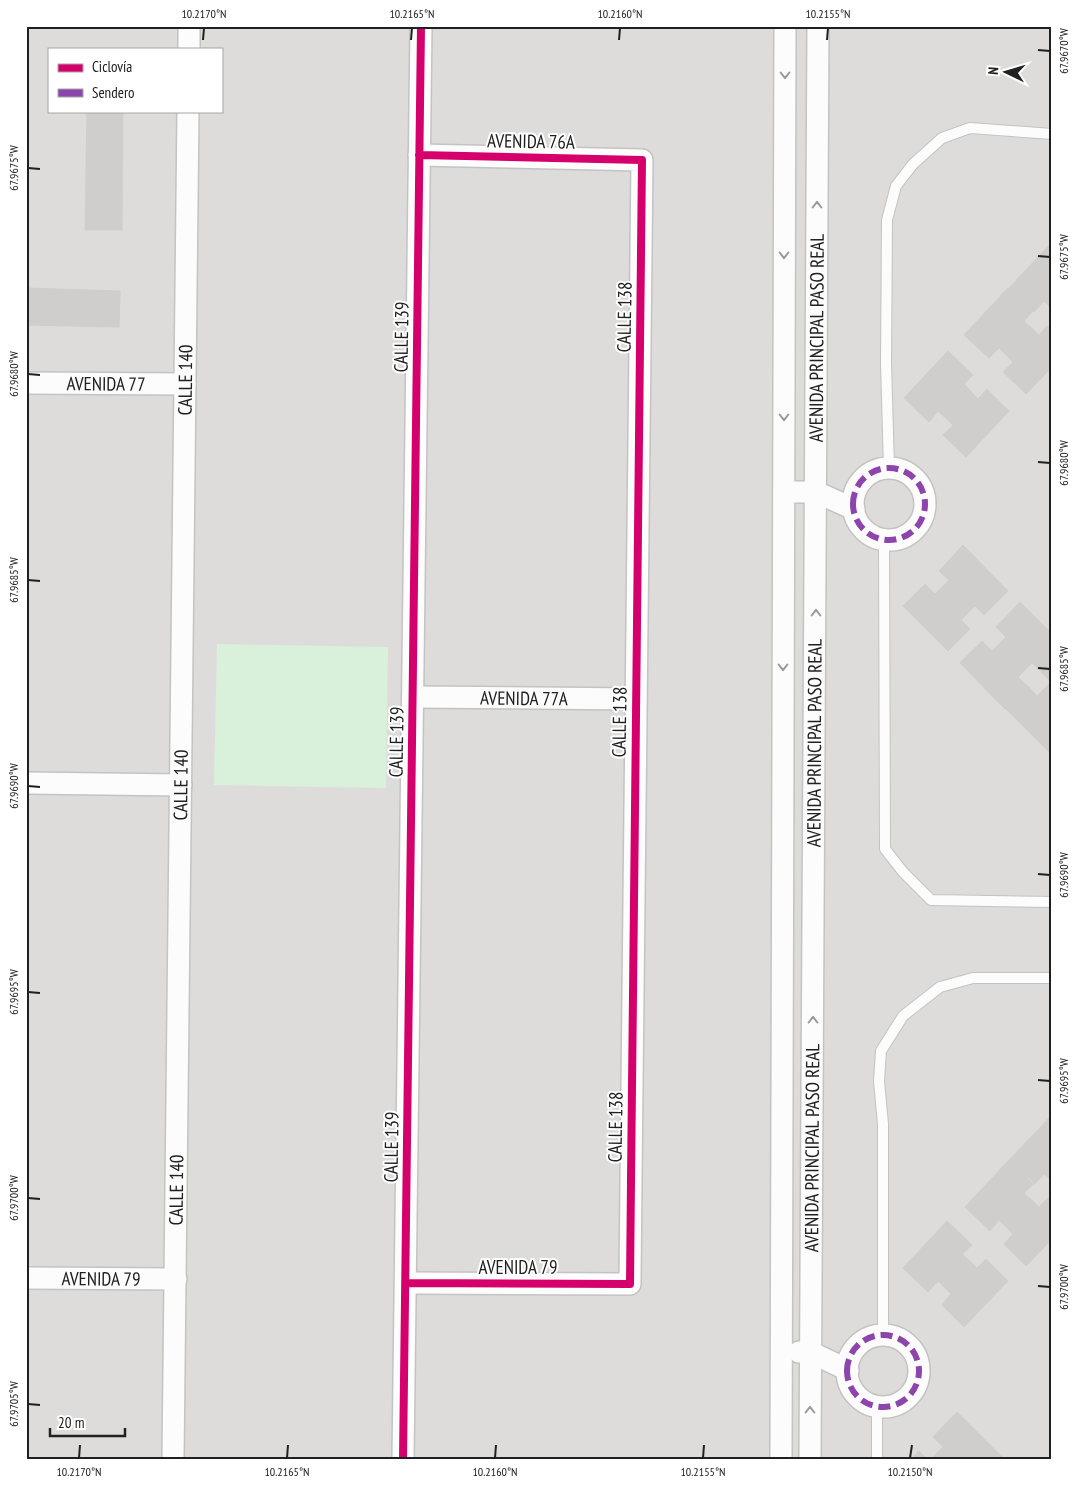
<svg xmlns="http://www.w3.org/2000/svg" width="1078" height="1485" font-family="'PT Sans Narrow',sans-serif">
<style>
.residential{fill:#dddcda;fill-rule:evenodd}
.park{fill:#d9f0db}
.building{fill:#d0cecc;stroke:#d0cecb}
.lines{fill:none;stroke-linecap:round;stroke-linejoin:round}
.service-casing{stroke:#c3c3c1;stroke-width:12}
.minor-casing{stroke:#c3c3c1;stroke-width:24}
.service{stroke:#fcfcfc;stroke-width:10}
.minor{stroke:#fcfcfc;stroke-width:21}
.quiet{stroke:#8e44ad;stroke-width:6;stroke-dasharray:12 6;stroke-linecap:butt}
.cycleway-casing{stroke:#fff;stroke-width:11}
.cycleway{stroke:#d6006c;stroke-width:8}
.oneway{stroke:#999}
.ticks{fill:none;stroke:#202020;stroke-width:2}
.labels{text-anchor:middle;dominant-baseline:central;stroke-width:4;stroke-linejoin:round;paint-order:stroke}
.street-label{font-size:19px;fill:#202020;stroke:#fff}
.neatline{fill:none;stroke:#202020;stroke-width:2}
.ticks-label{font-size:12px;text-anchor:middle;fill:#202020}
</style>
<rect width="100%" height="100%" fill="#edece9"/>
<path class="residential" d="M26,26H1052V1459H26ZM49,49H221V111H49Z"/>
<path class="park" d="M217,644L388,647L386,788L214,785Z"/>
<path class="building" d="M87,111H123L122,230H85Z
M1052,242V309L1044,301L1034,312L1009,288Z
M26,288L120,291L119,327L26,325Z
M1008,288L1033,311L1024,321L1039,335L1047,326L1052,330V367L1026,394L1003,372L1013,362L999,348L989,358L964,335Z
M948,351L973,375L964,384L978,399L987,389L1009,411L966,457L943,435L953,425L938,411L929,422L904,398Z
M963,545L1008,591L984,615L975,606L961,620L970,629L948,651L903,606L925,584L935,594L949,580L939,571Z
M1020,602L1052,634V662L1042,672L1032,663L1018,677L1027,686L1005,709L960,663L982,641L992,651L1006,637L996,627Z
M1052,661V752L1050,753L1005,708L1027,685L1037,696L1051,682L1041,672Z
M1052,1115V1181L1044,1174L1035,1184L1009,1160Z
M1009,1160L1033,1184L1024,1193L1039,1207L1048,1198L1052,1202V1239L1026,1266L1004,1244L1013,1234L999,1220L990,1231L965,1207Z
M947,1221L972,1245L962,1254L977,1268L986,1259L1008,1281L964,1327L942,1305L951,1294L938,1281L928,1292L903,1268Z
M957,1412L1002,1457L1001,1459H931L943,1447L933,1437Z
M919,1451L927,1459H911Z"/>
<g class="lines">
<defs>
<path id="service" d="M889,468L886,363L887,220L896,186L913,164L942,138L970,128L1052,134
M884,540L885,849L903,872L931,900L1052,902
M883,1335V1124L879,1081L881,1051L903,1016L940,987L973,978H1052
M877,1459V1407"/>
<g id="minor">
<path d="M189,49V26"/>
<path id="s1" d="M26,383L185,384"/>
<circle cx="889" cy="504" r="36"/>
<path d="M784,492H816L854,509"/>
<path id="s2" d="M413,697L636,699"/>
<path d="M26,783L181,785"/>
<path id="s3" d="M26,1278L176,1279"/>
<path d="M406,1283L630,1284L631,1179L642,160L419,155"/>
<circle cx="883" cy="1371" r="36"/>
<path d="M799,1352H810L848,1370"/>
<path id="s4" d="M173,1459L188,111"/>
<path d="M403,1459L421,26"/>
<path d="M781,1459L785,26"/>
<path id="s5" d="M810,1459L818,26"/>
</g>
</defs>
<use href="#service" class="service-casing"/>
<use href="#minor" class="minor-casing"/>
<use href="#service" class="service"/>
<use href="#minor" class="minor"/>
<path class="quiet" d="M853 504a36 36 0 1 1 72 0a36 36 0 1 1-72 0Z
M847 1371a36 36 0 1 1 72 0a36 36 0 1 1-72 0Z"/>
<defs>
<path id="cycleway" d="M406,1283L630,1284L631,1179L642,160L419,155
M403,1459L421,26"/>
</defs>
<use href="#cycleway" class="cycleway-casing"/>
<use href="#cycleway" class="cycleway"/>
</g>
<defs><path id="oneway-chevron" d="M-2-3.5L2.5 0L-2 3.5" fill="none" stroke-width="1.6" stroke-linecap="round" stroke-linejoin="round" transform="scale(1.25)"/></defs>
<g class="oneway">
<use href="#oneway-chevron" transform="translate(785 75) rotate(90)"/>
<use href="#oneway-chevron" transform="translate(817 205) rotate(-90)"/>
<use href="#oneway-chevron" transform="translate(784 255) rotate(90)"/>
<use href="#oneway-chevron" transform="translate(784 417) rotate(90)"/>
<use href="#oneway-chevron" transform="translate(816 613) rotate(-90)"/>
<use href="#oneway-chevron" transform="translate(783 667) rotate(90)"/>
<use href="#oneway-chevron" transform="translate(813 1020) rotate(-90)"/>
<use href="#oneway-chevron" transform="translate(810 1410) rotate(-90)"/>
</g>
<path class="ticks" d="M203,40L204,28M411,40L412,28M619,40L620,28M827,40L828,28M1038,50L1050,51M28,168L40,169M1038,256L1050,257M28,374L40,375M1038,462L1050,463M28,580L40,581M1038,668L1050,669M28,786L40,787M1038,874L1050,875M28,992L40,993M1038,1080L1050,1081M28,1198L40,1199M1038,1286L1050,1287M28,1404L40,1405M79,1458L80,1445M287,1458L288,1445M495,1458L496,1445M703,1458L704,1445M910,1458L912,1445"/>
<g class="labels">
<g class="street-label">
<text transform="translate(531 141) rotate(1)">AVENIDA 76A</text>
<text transform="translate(624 317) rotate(-89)">CALLE 138</text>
<text transform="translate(401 337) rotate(-89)">CALLE 139</text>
<text stroke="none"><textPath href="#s5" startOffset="1121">AVENIDA PRINCIPAL PASO REAL</textPath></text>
<text stroke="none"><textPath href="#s4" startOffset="1079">CALLE 140</textPath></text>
<text stroke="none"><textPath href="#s1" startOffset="80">AVENIDA 77</textPath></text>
<text stroke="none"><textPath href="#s2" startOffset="111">AVENIDA 77A</textPath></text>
<text transform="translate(619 722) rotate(-89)">CALLE 138</text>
<text transform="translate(396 742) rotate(-89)">CALLE 139</text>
<text stroke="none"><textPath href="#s5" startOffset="716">AVENIDA PRINCIPAL PASO REAL</textPath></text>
<text stroke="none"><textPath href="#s4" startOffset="674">CALLE 140</textPath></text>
<text transform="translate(615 1127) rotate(-89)">CALLE 138</text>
<text transform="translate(391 1147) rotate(-89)">CALLE 139</text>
<text stroke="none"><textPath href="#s5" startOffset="311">AVENIDA PRINCIPAL PASO REAL</textPath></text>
<text stroke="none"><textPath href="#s4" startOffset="269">CALLE 140</textPath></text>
<text x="518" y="1267">AVENIDA 79</text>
<text stroke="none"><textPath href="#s3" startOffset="75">AVENIDA 79</textPath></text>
</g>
</g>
<rect width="1078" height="1485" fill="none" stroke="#ffffff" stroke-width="55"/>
<rect x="48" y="48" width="175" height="65" fill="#ffffff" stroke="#a6a6a6"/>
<rect x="58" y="64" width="25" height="8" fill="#d6006c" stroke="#a6a6a6"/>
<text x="92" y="72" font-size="15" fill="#202020">Ciclovía</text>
<rect x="58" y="89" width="25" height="8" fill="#8e44ad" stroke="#a6a6a6"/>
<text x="92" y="98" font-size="15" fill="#202020">Sendero</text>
<g transform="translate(1006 72) rotate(275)" stroke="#ffffff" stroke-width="4" paint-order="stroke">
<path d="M0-4L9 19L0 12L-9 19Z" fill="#202020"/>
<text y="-8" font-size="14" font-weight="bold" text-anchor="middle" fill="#202020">N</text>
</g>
<path d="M50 1428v8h75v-8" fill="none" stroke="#202020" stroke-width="2.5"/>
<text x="58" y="1428" font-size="15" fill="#202020" stroke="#ffffff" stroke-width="4" paint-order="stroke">20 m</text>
<rect x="28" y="28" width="1022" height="1430" class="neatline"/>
<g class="ticks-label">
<text x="204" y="18">10.2170°N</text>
<text x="412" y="18">10.2165°N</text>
<text x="620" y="18">10.2160°N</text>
<text x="828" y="18">10.2155°N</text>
<text transform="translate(1064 51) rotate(-90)" y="4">67.9670°W</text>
<text transform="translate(14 168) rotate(-90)" y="4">67.9675°W</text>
<text transform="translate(1064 257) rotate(-90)" y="4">67.9675°W</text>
<text transform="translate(14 374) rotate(-90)" y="4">67.9680°W</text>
<text transform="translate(1064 463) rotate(-90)" y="4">67.9680°W</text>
<text transform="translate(14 580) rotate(-90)" y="4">67.9685°W</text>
<text transform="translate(1064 669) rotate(-90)" y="4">67.9685°W</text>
<text transform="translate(14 786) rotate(-90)" y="4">67.9690°W</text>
<text transform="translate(1064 875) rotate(-90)" y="4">67.9690°W</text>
<text transform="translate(14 992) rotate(-90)" y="4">67.9695°W</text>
<text transform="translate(1064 1081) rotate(-90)" y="4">67.9695°W</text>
<text transform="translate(14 1198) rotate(-90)" y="4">67.9700°W</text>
<text transform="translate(1064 1287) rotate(-90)" y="4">67.9700°W</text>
<text transform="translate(14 1404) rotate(-90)" y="4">67.9705°W</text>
<text x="79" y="1476">10.2170°N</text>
<text x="287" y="1476">10.2165°N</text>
<text x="495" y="1476">10.2160°N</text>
<text x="703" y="1476">10.2155°N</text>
<text x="910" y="1476">10.2150°N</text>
</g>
</svg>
